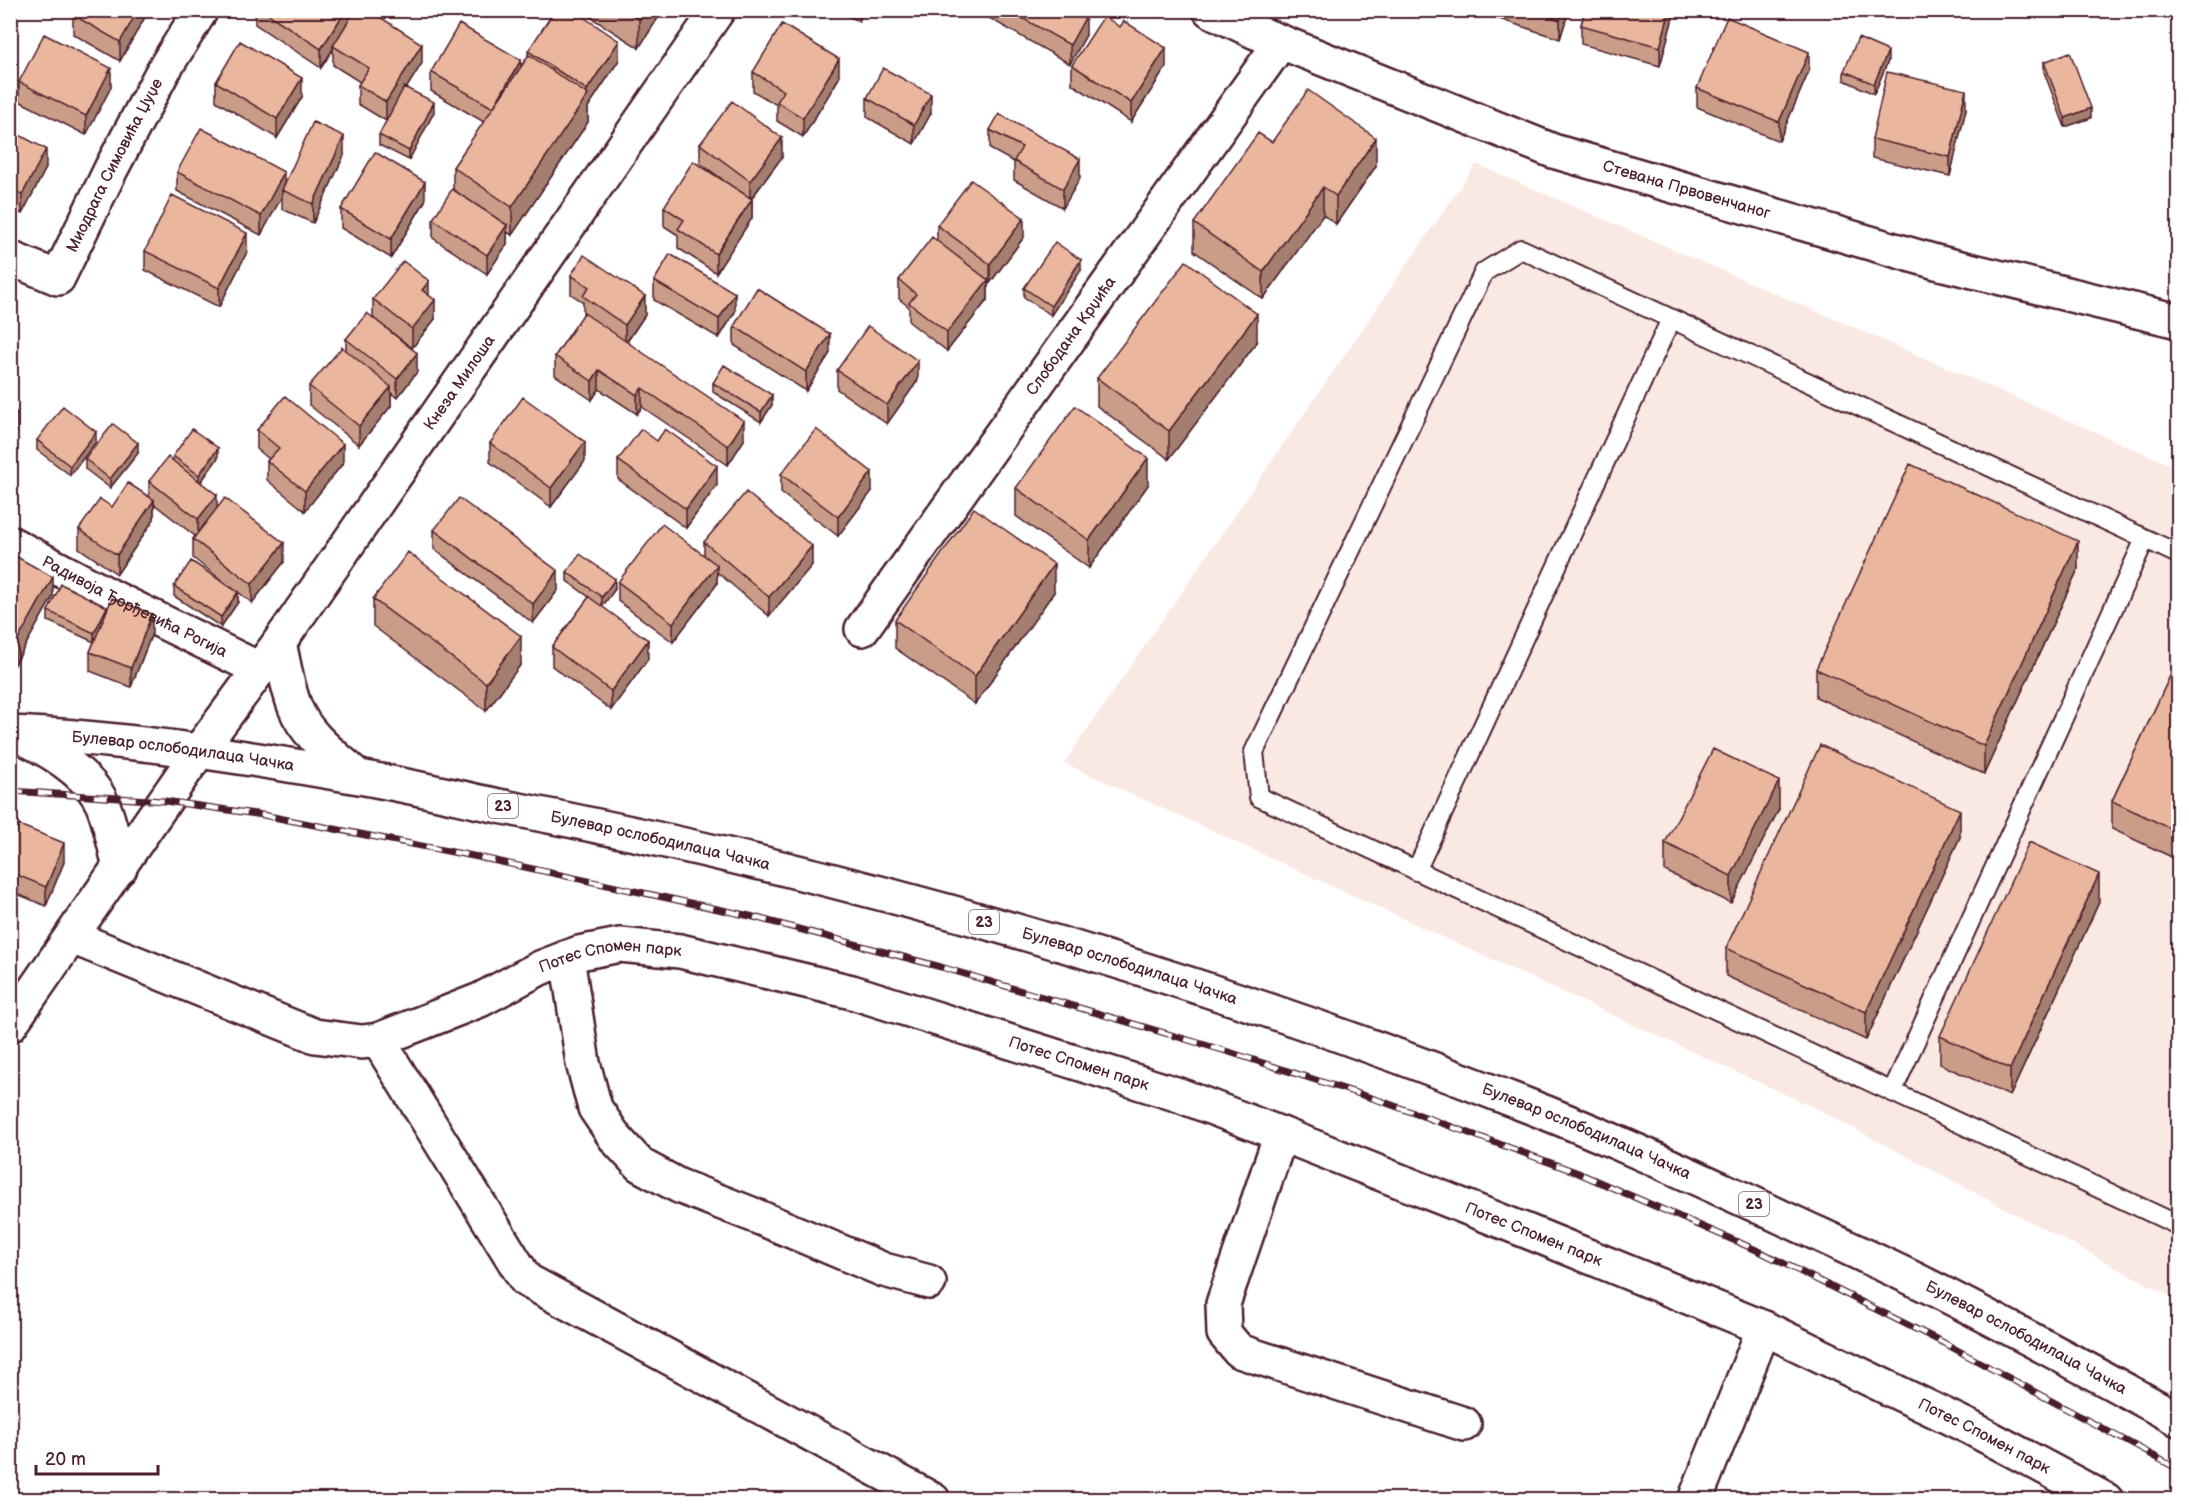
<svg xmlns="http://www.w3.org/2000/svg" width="2189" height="1510" font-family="'Balsamiq Sans',sans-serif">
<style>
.built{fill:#f9e9e2}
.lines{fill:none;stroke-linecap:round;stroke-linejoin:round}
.lane-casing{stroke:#4a1f2b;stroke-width:22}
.street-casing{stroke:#4a1f2b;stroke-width:38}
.secondary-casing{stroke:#4a1f2b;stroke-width:38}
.primary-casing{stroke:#4a1f2b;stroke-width:38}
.lane{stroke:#fff;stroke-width:18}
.street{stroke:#fff;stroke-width:33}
.secondary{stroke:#fff;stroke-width:33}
.primary{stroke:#fff;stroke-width:33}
.rail-casing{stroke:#4a1f2b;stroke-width:7}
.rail{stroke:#fff;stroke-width:4.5;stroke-dasharray:14;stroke-linecap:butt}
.wall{fill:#ca9d88;stroke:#4a1f2b;stroke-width:1.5}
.shaded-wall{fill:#a47f6f;stroke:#4a1f2b;stroke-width:1.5}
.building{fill:#ebb69e;stroke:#4a1f2b;stroke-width:1.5}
.labels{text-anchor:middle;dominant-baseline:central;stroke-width:6;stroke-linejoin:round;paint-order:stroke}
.shield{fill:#fff;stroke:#80626b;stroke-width:1.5}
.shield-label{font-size:15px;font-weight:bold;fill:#4a1f2b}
.street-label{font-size:16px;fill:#4a1f2b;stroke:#fff}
</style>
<rect width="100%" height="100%" fill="#fff"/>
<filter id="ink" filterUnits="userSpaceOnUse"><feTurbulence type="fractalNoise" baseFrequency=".0167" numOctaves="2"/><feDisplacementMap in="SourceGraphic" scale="12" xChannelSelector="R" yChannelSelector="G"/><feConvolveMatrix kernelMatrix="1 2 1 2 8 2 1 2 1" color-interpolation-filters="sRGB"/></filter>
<g filter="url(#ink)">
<path class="built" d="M1476,164L2178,468V1300L1819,1110L1064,763Z"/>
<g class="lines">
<defs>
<path id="lane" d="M2178,554L1521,249L1484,272L1254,752L1259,797L2178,1225
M1416,871L1671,319
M1892,1092L2145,539"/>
<g id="street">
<path id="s1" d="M10,258L58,278L111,169L163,71L201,10"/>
<path id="s2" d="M10,543L116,599L259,669"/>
<path id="s3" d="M862,629L1281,42"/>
<path id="s4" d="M72,937L315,1036L362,1042L378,1040L480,1000L540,968L579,953L620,945L680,951L852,992L1179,1095L1281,1134L1539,1236L1764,1328L1971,1428L2106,1500"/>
<path d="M567,957L583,1063L595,1108L616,1139L640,1165L679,1186L751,1214L884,1270L929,1282"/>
<path d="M378,1040L526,1280L933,1500"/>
<path d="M1281,1134L1223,1304L1224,1333L1239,1351L1464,1424"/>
<path d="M1695,1500L1764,1328"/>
</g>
<g id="secondary">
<path id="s5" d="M1210,10L1256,32L1553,151L1936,262L2178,321"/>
<path id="s6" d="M10,1025L199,751L279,643L718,10"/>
</g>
<g id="primary">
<path d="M279,643C284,664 287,687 295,707C306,736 335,756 357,776"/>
<path id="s7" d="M10,733C126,738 240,756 353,776C402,784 451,796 499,806C850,874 1194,974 1526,1105C1604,1135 1681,1171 1758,1206C1813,1232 1869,1257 1924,1284C2010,1327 2094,1373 2178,1419"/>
<path d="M22,737C51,751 89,773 103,805C111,825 115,847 120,868"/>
</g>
</defs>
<use href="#lane" class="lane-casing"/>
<use href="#street" class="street-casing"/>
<use href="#secondary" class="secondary-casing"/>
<use href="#primary" class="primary-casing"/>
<use href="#lane" class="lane"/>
<use href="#street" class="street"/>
<use href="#secondary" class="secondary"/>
<use href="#primary" class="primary"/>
<defs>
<path id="rail" d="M10,791L165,801L263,815L478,857L750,916L941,967L1229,1052L1381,1101L1576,1172L1761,1252L1944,1343L2178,1469"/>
</defs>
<use href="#rail" class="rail-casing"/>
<use href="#rail" class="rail"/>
</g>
<path class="wall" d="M64,10H149L120,61L73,34V15Z
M255,10H352V15L422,63L406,88L434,112L409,160L379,145V135L390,115L386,121L358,104V85L360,82L333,65V49L321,68L255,24Z
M579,10H663L639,48Z
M834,10H864L859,21Z
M975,10H1076L1086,35L1070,64Z
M1493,10H1569L1560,39L1493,17Z
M1585,10H1675L1660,66L1581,44V25Z
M1120,27L1166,67L1131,122L1072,84V65Z
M528,51L619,60L588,107V122L512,235L507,232V244L487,274L433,238V219L453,190V167L484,122L431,91V72L521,67L528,56Z
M1888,61L1874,94L1844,80V71Z
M2044,62L2091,118L2065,127L2044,72Z
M1809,71L1779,141L1697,107V88Z
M753,72L839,78L803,137L777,121V105L753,91Z
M19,82L111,87L86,135L19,101Z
M216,82L302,97L277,138L216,101Z
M867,98L931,113L914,144L867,117Z
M1966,109L1950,176L1872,158V139Z
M10,130L46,168L22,214L10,208Z
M990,130L1080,178L1063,208L1014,180V162L990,149Z
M1272,142L1376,166L1336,224L1323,215L1263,299L1194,251V223Z
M700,144L782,157L752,198V218L716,273L678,248V235L664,226V207L722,179L700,163Z
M344,155L313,223L282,209V196L261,235L177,191V172L284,184Z
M425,201L391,258L341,228V209Z
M937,225L1024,237L990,283L988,282V299L947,351L909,322V307L899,299V280L937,241Z
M145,251L247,252L219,307L145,270Z
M1081,270L1051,315L1024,297V288Z
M571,275L645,315L627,342L744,440L728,465L642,407L637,414L599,389L592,400L555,375V356L583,315V302L571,294Z
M654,281L735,312L719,338L654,300Z
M373,299L435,319L412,348L373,318Z
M734,326L830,353L806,391L734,345Z
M346,339L417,372L397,398L391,393V406L359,445L309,405V386L346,350Z
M1257,342L1169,459L1097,406V378Z
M837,370L918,380L887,424L837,389Z
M713,383L772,405L761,422L713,392Z
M257,430L343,463L305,511L267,480V461L269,459L257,449Z
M37,440L96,442L70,475L37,450Z
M490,443L585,461L551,507L490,462Z
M138,453L110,488L85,469V459Z
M173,456L218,458L201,482L217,508L284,562L252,603L238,592V602L221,627L174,596V586L237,592L193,558V539L195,536L154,504V519L117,574L79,548V529L112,507L149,497V481L173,461Z
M618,460L717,485L686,528L618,479Z
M781,474L872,491L838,536L781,493Z
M1148,485L1089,568L1016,516V488Z
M434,530L558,590L533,623L434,549Z
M704,542L812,565L769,616L717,572V584L673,642L618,601V582L704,555Z
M10,569L53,596L15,664L10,661Z
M2078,569L1984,774L1816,697V669Z
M567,572L615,589L602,606L648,659L611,710L552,666V647L589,597L567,581Z
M1054,592L975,704L895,648V620Z
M373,599L521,664L486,711L373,626Z
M107,610L152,633L131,687L90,671V652L94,642L48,621V611Z
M2178,659V860L2112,829V801Z
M1779,809L1731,903L1665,871V843Z
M1960,837L1866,1040L1726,976V948Z
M10,846L64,862L46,906L10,891Z
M2099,902L2010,1096L1940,1064V1036Z"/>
<path class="shaded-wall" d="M138,10H149L120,61V42Z
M346,10H352V21L333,46V49L321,68V49Z
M645,10H663L639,48V20Z
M859,10H864L859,21Z
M1563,10H1569L1560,39V20Z
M1670,10H1675L1660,66V47Z
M1086,16V35L1070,64V45Z
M619,41V60L588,107V122L512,235V207L587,96V90Z
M422,44V63L386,121V102Z
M1166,48V67L1131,122V103Z
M1888,51V61L1874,94V84Z
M1809,52V71L1779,141V122Z
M839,59V78L803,137V118Z
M521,60V79L493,108Z
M111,68V87L86,135V116Z
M302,78V97L277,138V119Z
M1966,90V109L1950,176V157Z
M931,94V113L914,144V125Z
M434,102V112L409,160V151Z
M2091,108V118L2065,127V118Z
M344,136V155L313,223V204Z
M782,138V157L750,200V181Z
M1376,138V166L1336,224V196Z
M46,149V168L22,214V195Z
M1080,159V178L1063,208V189Z
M284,172V191L282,190V196L261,235V216Z
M425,182V201L391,258V239Z
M1323,187V215L1263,299V272Z
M752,199V218L716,273V254Z
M1024,218V237L990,283V264Z
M507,225V244L487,274V255Z
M247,233V252L219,307V288Z
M1081,260V270L1051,315V306Z
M988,280V299L947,351V332Z
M429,281V300L422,290Z
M735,293V312L719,338V319Z
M645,296V315L625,344V325Z
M435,300V319L412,348V329Z
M1257,314V342L1169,459V431Z
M830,334V353L806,391V372Z
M417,353V372L397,398V379Z
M918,361V380L887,424V405Z
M599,370V389L592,400V381Z
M391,387V406L359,445V426Z
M642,388V407L637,414V395Z
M772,395V405L761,422V412Z
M17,413V432L10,440V421Z
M744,421V440L728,465V446Z
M96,432V442L70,475V466Z
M585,442V461L551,507V488Z
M138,443V453L110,488V479Z
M343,444V463L305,511V491Z
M218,448V458L199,484V475Z
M1148,458V485L1089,568V540Z
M717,466V485L686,528V509Z
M872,472V491L838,536V517Z
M217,495V514L198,538V519Z
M154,500V519L117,574V555Z
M2078,541V569L1984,774V746Z
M284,543V562L252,603V584Z
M812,546V565L769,616V597Z
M1054,564V592L975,704V676Z
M717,565V584L673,642V623Z
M558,571V590L533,623V604Z
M53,577V596L15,664V645Z
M615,579V589L602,607V597Z
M238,592V602L221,627V617Z
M107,607V616L94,642V633Z
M152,614V633L131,687V668Z
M521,636V664L486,711V683Z
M648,640V659L611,710V691Z
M1779,781V809L1731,903V876Z
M1960,810V837L1866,1040V1012Z
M64,843V862L46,906V887Z
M2099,874V902L2010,1096V1069Z"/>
<path class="building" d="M75,10H138L120,42L73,15Z
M262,10H346L321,49Z
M355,10H369L422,44L386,102L358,85L369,68L333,46Z
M555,10H573L619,41L587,90L528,51Z
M624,10H645L639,20Z
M1008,10H1076L1086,16L1070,45Z
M1531,10H1563L1560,20Z
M1585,10H1670L1660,47L1581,25Z
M1104,16L1120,27L1124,21L1166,48L1131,103L1072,65Z
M1727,17L1809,52L1779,122L1697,88Z
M459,24L521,60L493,108L431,72Z
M782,24L839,59L803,118L777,102L784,91L753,72Z
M44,34L111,68L86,116L19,82Z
M1858,38L1888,51L1874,84L1844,71Z
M240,41L302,78L277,119L216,82Z
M2070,52L2091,108L2065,118L2044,62Z
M529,55L588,95L512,207L453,167Z
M883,68L931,94L914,125L867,98Z
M1887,72L1966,90L1950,157L1872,139Z
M404,87L434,102L409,151L379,135Z
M1308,90L1376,138L1336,196L1323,187L1263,272L1194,223L1258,133L1272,142Z
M732,101L782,138L750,181L700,144Z
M999,114L1080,159L1063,189L1014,161L1022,147L990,130Z
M313,122L344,136L313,204L282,190Z
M201,128L284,172L261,216L177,172Z
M10,130L46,149L22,195L10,189Z
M375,152L425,182L391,239L341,209Z
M693,161L752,199L716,254L678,229L684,220L664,207Z
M971,180L1024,218L990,264L937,225Z
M452,189L507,225L487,255L433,219Z
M172,195L247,233L219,288L145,251Z
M932,237L988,280L947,332L909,303L916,294L899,280Z
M1055,242L1081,260L1051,306L1024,288Z
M670,254L735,293L719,319L654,281Z
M584,255L645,296L625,325L583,296L589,287L571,275Z
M403,261L429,281L422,290L435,300L412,329L373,299Z
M1186,261L1257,314L1169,431L1097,378Z
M757,288L830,334L806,372L734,326Z
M367,313L417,353L397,379L346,339Z
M584,313L744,421L728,446L642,388L637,395L599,370L592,381L555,356Z
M868,326L918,361L887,405L837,370Z
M342,347L391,387L359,426L309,386Z
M724,365L772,395L761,412L713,383Z
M285,396L343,444L305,491L267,461L279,448L257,430Z
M523,397L585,442L551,488L490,443Z
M63,406L96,432L70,466L37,440Z
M1075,406L1148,458L1089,540L1016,488Z
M10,408L17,413L10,421Z
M113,424L138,443L110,479L85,459Z
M192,429L218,448L199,475L173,456Z
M641,429L657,441L665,429L717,466L686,509L618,460Z
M816,429L872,472L838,517L781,474Z
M168,457L217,495L198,519L149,481Z
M1910,464L2078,541L1984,746L1816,669Z
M128,483L154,500L117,555L79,529L100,499L112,507Z
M746,492L812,546L769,597L704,542Z
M225,498L284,543L252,584L193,539Z
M459,498L558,571L533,604L434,530Z
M974,508L1054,564L975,676L895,620Z
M662,524L717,565L673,623L618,582Z
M408,552L521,636L486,683L373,599Z
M580,554L615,579L602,597L567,572Z
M17,557L53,577L15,645L10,642V569Z
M191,561L238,592L221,617L174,586Z
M61,584L107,607L94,633L48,611Z
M589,597L648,640L611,691L552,647Z
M112,598L152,614L131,668L90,652Z
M2178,659V832L2112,801Z
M1820,745L1960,810L1866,1012L1726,948Z
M1713,749L1779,781L1731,876L1665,843Z
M19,825L64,843L46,887L10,872V846Z
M2029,842L2099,874L2010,1069L1940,1036Z"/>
</g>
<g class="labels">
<g class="shield">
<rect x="488" y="794" width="30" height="24" rx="4.5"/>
<rect x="969" y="910" width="30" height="24" rx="4.5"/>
<rect x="1739" y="1192" width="30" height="24" rx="4.5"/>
</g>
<g class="shield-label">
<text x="503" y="806">23</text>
<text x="984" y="922">23</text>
<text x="1754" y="1204">23</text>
</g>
<g class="street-label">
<text stroke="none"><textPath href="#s1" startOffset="178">Миодрага Симовића Џуџе</textPath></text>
<text stroke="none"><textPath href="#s5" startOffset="510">Стевана Првовенчаног</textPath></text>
<text stroke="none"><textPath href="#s3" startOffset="360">Слободана Крџића</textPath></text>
<text stroke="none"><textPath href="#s6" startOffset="784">Кнеза Милоша</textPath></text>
<text stroke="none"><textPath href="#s2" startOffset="140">Радивоја Ђорђевића Рогија</textPath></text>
<text stroke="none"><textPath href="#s7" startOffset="174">Булевар ослободилаца Чачка</textPath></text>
<text stroke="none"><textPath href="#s7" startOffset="660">Булевар ослободилаца Чачка</textPath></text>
<text stroke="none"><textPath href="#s4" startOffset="576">Потес Спомен парк</textPath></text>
<text stroke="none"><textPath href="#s7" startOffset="1146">Булевар ослободилаца Чачка</textPath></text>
<text stroke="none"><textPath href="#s4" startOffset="1062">Потес Спомен парк</textPath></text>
<text stroke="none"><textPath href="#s7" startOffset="1632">Булевар ослободилаца Чачка</textPath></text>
<text stroke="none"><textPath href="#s4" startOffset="1548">Потес Спомен парк</textPath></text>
<text stroke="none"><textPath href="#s7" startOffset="2118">Булевар ослободилаца Чачка</textPath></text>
<text stroke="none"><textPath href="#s4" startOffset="2042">Потес Спомен парк</textPath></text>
</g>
</g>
<rect width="2189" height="1510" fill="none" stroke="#fff" stroke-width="36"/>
<rect x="18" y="18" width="2153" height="1474" fill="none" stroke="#4a1f2b" stroke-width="2" filter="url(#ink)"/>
<path d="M36 1465v9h122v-9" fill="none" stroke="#4a1f2b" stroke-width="3"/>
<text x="45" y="1465" font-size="18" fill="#4a1f2b" stroke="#ffffff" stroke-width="4.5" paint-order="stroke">20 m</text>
</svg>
